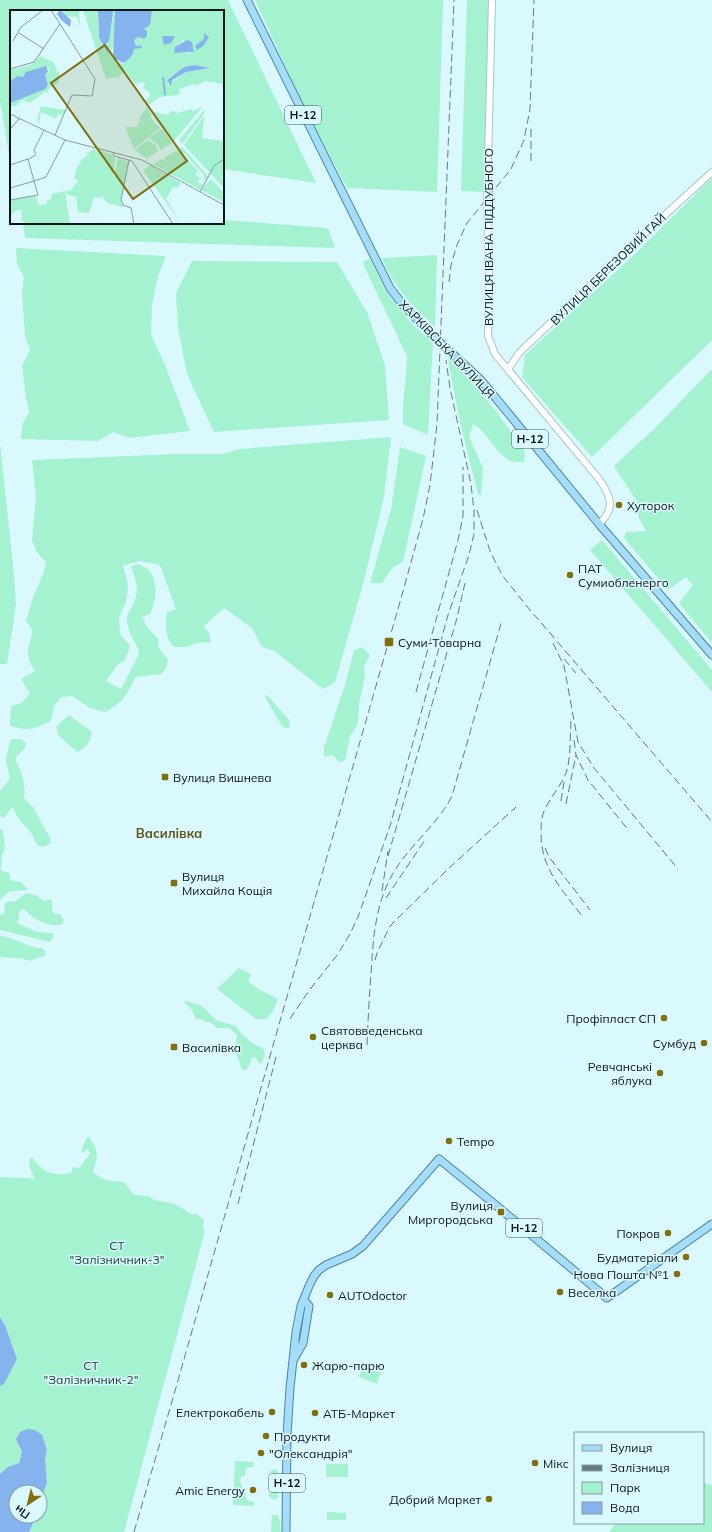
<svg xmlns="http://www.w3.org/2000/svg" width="712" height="1532" font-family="Mulish,sans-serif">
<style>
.green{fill:#a5f2d0}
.water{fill:#84b3ed}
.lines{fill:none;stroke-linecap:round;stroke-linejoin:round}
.minor-casing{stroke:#a8c6cb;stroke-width:8}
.major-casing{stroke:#4888a6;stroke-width:9}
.minor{stroke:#fff;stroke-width:6}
.major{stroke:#a5ddf8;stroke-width:7}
.rail{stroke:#66797d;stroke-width:1;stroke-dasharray:8 4;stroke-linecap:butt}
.major-bridge-casing{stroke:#4888a6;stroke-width:9;stroke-linecap:butt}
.major-bridge{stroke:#a5ddf8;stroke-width:7}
.poi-dot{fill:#816f0e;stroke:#daf9ff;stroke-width:1.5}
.labels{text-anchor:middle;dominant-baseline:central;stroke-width:3;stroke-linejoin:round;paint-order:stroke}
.shield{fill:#daf9ff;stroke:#48595d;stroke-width:1}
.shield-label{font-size:11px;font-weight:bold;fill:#0a1517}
.street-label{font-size:12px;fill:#0a1517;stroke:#daf9ff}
.poi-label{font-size:12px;fill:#0a1517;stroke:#daf9ff;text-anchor:start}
.park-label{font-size:12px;fill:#153b2c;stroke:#daf9ff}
.neighbourhood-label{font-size:13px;font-weight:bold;fill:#605417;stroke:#daf9ff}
.inset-river{fill:none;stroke:#84b3ed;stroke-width:2}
.inset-road{fill:none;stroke:#879ea2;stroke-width:1}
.view{fill:#816f0e;fill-opacity:0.15;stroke:#816f0e;stroke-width:2}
.inset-edge{fill:none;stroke:#0a1517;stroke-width:2}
</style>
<rect width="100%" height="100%" fill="#daf9ff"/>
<path class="green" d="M0,0H228L316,183L223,169V11H11V155H9L0,100Z
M255,0H443L437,192L347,188L300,98Z
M467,0H491L484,192L461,191Z
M712,178V340L592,457L522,377L525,355L633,256Z
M223,220L328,228L335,248L25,238L23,223H223Z
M16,248L166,256L158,276L152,305L151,334L165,365L190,431L129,438L113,432L98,441L21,439L22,425L29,412L26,398L22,366L30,350L25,336L22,293L24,277L17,264Z
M437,255L435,327C412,305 394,288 382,258Z
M370,259L385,290L412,324L433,343L428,435L403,424V405L406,375L407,356L364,266L363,261Z
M192,261L337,262L367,312L385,366L389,420L214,432L187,374L178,328L176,293Z
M448,355L495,410L524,449L525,455L524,462C520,462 515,462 511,461C496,455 489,433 473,424L469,437L483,468L481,495L478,494L461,427L449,366Z
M712,369V643L679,603L693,585L686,577L668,590L624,538L626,532L646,531L638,516L639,505L614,466L657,426Z
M0,390V444L13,565L16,604L7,664H0Z
M391,437L384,497L363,584L335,682L323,689L274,651L262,647L252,628L224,608L204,626L209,633L211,643L200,642L187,647H174C165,637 165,625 167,612L176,609L160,565L139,561L123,566L128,585L126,601L119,618L120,634L130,646L125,660L118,664L106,681L121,689L138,656L139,651C135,642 129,633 127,622C126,615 131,609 134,602C140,590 135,578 131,567C135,564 138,563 143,566C160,575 157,599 150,614L142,617L147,627L158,639L159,649L168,659L167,666L162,674L135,677C127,696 123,702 105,712L90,708L72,696L61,697L54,706L51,721C32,730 29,731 10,726L11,706L21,703L30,694L21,679L35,671C24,654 28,649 33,631L26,621L33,598L44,571L46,562L36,551L32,540L36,498L32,460L177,454H223L239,449Z
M400,447L426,456L403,562L393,567L382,583H370L391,509Z
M602,540L712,670V692L590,550Z
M362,647L370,655L364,667L365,676L359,704L358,722L357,726L350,736L346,757L344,761L339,762L333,755L324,757V747L345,685L354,650Z
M264,695L268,696L290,721L289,728H285L282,726Z
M69,715L92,732C90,743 87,747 77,752L59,736L56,727Z
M12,739H21L26,743V747L16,757L15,759C22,772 26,784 24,798L33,807L51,840L50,844L43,847L37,845L32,834L19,819L12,807L4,818L0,816V791L10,779L6,760L10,741Z
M0,828L3,831L5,848L2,855L1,870L10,874V879L13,881L21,882L27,888V890C14,892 9,888 0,900Z
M26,893L36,895L44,901L50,899L52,900V911L55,914H60L64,920L61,925C47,927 33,919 24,909H22L18,914L20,918L17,923L37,932L53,933V938L50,942L0,930V915L4,914L5,903L7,902L16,901Z
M0,936C9,936 25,944 33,947C37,949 42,946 45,951C46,953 45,955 44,957H40L29,961C20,956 10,959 0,957Z
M239,968L251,974L248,982L260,990L278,999L273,1011L266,1019H256L217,989Z
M186,1001L202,1006L216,1020L236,1026L240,1032L252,1043L263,1048L265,1055L262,1063L260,1064L256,1058L253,1057L247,1069L243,1071L241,1069C240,1061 238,1056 232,1050L236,1043L237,1035L229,1028H217L210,1022H205L201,1019H196L192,1010L184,1002Z
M88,1136C98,1147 99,1157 93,1171C101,1182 111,1180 124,1182L134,1195L148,1196L154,1200L175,1204L191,1214H197L204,1220L203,1228L205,1231L124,1532H29L36,1516H40V1501L47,1483L45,1458L47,1450L19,1446L22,1452L19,1463L0,1474V1386L4,1384L17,1359L5,1325L0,1317V1177L26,1178L35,1179C32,1173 27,1164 30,1158L32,1157C42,1173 53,1176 71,1173L73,1167L79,1168L90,1154L88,1149L82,1153C82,1146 85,1141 88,1136Z
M363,1365L381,1372L377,1384L359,1377Z
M235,1461L254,1462V1467H248L246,1468L245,1476H241L240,1483L242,1484V1489H245L246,1500L254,1502V1506L233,1505Z
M326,1464H348V1477H326Z
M273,1469L277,1470L278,1472V1497L275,1500L272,1499L269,1496L270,1472Z
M703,1483L712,1485V1532H609L616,1523H703Z
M327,1512L346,1513V1520H327Z
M272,1515H278C280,1519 280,1528 281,1532H271Z"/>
<path class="water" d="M0,1317L5,1325L17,1359L4,1384L0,1386Z
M28,1429L35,1430L42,1435L47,1450L45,1458L47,1483L40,1501V1492H16V1516H36L29,1532H0V1474L8,1467L19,1463L22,1452L16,1439L20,1432Z"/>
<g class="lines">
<defs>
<path id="minor" d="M492,0L487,200L489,277L488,336L495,354L599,479C611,496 616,508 599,524
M508,369L520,352L643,235L712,172"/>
<path id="major" d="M247,0L390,288L404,306L429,332
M456,357L481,380L599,524L712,655
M294,1359L303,1343L309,1306L304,1300
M286,1532L287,1435L290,1388L296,1332L301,1306L309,1286L314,1276L319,1270L326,1265L352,1254L363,1246L439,1159L492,1202L607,1298L712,1224"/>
</defs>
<use href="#minor" class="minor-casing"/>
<use href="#major" class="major-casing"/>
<use href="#minor" class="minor"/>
<use href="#major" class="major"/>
<path class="rail" d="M531,161V125
M449,282L451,265L457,245L467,223L511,169L524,140L530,109L534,0
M477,510L490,551L502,575L525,604L712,822
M553,643L564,666L578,742L594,768L678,869
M564,659L576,673
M416,692L458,540L463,516V467
M571,721C570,737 571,759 566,773C561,786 552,795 546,807C542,814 541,822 541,831C540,868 561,888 582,916
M574,740L576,755L588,780L629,831
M561,801L564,782
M566,804L576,755
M545,848L549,857L590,910
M388,856L457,618L465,583
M382,891L388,851
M386,898L425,840
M375,960L377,953L390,926L447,870L516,807
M290,1019L308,992L338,954L350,934L358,917L390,826L448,615L469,555L474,534V511L471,484L450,388L446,360
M367,1045C368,1022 369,998 371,975C373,939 375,902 395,870C412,843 438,824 452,796L502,620
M238,1204L276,1057
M134,1532L173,1398L278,1028L400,602L423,519L430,485L437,424L454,0"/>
<defs>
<path id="major-bridge" d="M429,332L456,357"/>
</defs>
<use href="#major-bridge" class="major-bridge-casing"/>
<use href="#major-bridge" class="major-bridge"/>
</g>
<g class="poi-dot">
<circle cx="619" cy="505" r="4"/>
<circle cx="570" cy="575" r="4"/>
<rect x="384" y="637" width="10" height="10" rx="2"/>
<rect x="161" y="773" width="8" height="8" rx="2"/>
<rect x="170" y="879" width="8" height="8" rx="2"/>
<circle cx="664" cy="1018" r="4"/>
<circle cx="313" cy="1037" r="4"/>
<circle cx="704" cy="1043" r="4"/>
<rect x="170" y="1043" width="8" height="8" rx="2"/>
<circle cx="660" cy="1073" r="4"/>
<circle cx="449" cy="1141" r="4"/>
<rect x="497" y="1208" width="8" height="8" rx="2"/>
<circle cx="668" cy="1233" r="4"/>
<circle cx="686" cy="1257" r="4"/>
<circle cx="677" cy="1274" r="4"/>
<circle cx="560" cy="1292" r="4"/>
<circle cx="330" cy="1295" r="4"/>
<circle cx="304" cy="1365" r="4"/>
<circle cx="272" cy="1412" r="4"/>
<circle cx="315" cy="1413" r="4"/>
<circle cx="266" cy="1436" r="4"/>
<circle cx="261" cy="1453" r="4"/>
<circle cx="535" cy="1463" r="4"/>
<circle cx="253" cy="1490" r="4"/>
<circle cx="489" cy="1499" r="4"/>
</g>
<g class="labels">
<g class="shield">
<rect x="285" y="106" width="36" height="18" rx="3"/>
<rect x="512" y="430" width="36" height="18" rx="3"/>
<rect x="506" y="1219" width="36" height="18" rx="3"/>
<rect x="269" y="1474" width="36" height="18" rx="3"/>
</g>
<g class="shield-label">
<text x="303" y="115">Н-12</text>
<text x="530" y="439">Н-12</text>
<text x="524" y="1228">Н-12</text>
<text x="287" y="1483">Н-12</text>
</g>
<g class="street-label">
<text transform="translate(488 237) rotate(-90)">ВУЛИЦЯ ІВАНА ПІДДУБНОГО</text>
<text transform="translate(608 269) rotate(-44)">ВУЛИЦЯ БЕРЕЗОВИЙ ГАЙ</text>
<text transform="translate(447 349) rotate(46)">ХАРКІВСЬКА ВУЛИЦЯ</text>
</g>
<g class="poi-label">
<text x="627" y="505">Хуторок</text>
<text x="578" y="568">ПАТ<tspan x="578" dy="14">Сумиобленерго</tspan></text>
<text x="398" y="642">Суми-Товарна</text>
<text x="173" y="777">Вулиця Вишнева</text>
<text x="182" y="876">Вулиця<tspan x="182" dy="14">Михайла Кощія</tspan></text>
<text x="656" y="1018" text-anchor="end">Профіпласт СП</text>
<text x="321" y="1030">Святовведенська<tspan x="321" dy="14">церква</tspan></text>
<text x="696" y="1043" text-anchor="end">Сумбуд</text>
<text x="182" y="1047">Василівка</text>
<text x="652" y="1066" text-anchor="end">Ревчанські<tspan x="652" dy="14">яблука</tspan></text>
<text x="457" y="1141">Tempo</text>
<text x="493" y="1205" text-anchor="end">Вулиця<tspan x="493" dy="14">Миргородська</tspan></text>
<text x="660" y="1233" text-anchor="end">Покров</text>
<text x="678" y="1257" text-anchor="end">Будматеріали</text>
<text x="669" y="1274" text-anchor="end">Нова Пошта №1</text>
<text x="568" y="1292">Веселка</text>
<text x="338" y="1295">AUTOdoctor</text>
<text x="312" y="1365">Жарю-парю</text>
<text x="264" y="1412" text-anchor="end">Електрокабель</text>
<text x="323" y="1413">АТБ-Маркет</text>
<text x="274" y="1436">Продукти</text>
<text x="269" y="1453">"Олександрія"</text>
<text x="543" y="1463">Мікс</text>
<text x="245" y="1490" text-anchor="end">Amic Energy</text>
<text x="481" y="1499" text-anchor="end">Добрий Маркет</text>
</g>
<g class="park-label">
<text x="117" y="1245">СТ<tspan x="117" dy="14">"Залізничник-3"</tspan></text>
<text x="91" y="1365">СТ<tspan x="91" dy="14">"Залізничник-2"</tspan></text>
</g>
<g class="neighbourhood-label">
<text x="169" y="833">Василівка</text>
</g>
</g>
<g transform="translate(10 10)">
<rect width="214" height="214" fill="#daf9ff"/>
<path d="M51,0H69L70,18L67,7L57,6ZM73,0H88V22L96,44L101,3L105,0V34L101,41L103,49L114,54L120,46L123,47V39L132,38L131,35L126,36L124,30L128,27L133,29L137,26V21L134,19L140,15L142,0H214V74L195,71L187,76L183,74L168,80L171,82L167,85L150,87L138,95L135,91L139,88L140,83L133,78L135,74L132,71L130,74L126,72L129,78L115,61L109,66L110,70L107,67L96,69ZM173,30L182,34L184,42L177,44L164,40ZM185,55L200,58L176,62L161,72L157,69L174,57ZM30,46L43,52L47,59L46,63L49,62V73L39,78L38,83L36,81L20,93L12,90L6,96H0L3,91L38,76L35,63H38L39,59L36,57L19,61L13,67L0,71V60L21,55ZM31,96L35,97L56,100L52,105L48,104L46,109L31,102L29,114L27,110ZM193,96L163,132L141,101L158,105L161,101L167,102V105L170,102L182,99L183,101ZM137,97L143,111L150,118L124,139L115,117H127L129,111L135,116L129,109ZM195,99L194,104L172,134L169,130ZM194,106L192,128L214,131V178L174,135ZM152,119L162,133L150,140L148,134L139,128ZM138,130L146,136L148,141L137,149L125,140ZM172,137L198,166L195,172L193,164L169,138ZM83,139L101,144L105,148L103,171L108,148L118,152L111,190L112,197L98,193L91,186L90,188L84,187L79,203L68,202L66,187L56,184V181L61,180L68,171L64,168L66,160L72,149L78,145L74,141L79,143ZM168,140L190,163L186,162V166L193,169H189L188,172L193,175L190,180L143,154L152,149L158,153L154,148ZM140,155L171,173L168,178L163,177L156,189L171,214L133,160ZM201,169L214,183V192L191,180ZM55,181L60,214H17L11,210L12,200H6L0,206V190L26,186L28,195L37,194V190H41L42,184Z" fill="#a5f2d0" fill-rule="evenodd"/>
<path d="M50,0L61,10L60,17L51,10L47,4ZM88,0L103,1L99,31L96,34L98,45L89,27ZM105,0H142L140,15L134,19L137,21V26L134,29L128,27L124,30L126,36L131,35L132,38L124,39L122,46L114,53L103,48ZM194,23L199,27L193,36L187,40L185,36L194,29ZM152,26H163L165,27L161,33L154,35ZM177,30L182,32L184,42L164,43L165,37ZM185,55L200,58L176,62L162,70L161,76L157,70L174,57ZM36,56L38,62L35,64L38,75L35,79L0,93V71L8,66L13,67L16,62Z" fill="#84b3ed"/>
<path class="inset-river" d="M153,67L155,85"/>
<path class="inset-road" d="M41,0L85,69M9,23L34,39M3,31L11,17L33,0M0,59L24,52L50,14M0,104L55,130L132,150L214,195M0,119L10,108M45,125L62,85L82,86L85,69M103,143L104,146L122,151L163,214M26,144L24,140L34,120M26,145L18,149L24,171L36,167L55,130M119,150L111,190L113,195L121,198L124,214M0,155L18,149M0,178L24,171L28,185L0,190M190,182L204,156L214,149"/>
<path class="view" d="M95,35L177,151L123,189L41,73Z"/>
<rect width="214" height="214" class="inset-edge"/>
</g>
<rect x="574" y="1432" width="130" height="92" fill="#daf9ff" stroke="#879ea2"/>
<rect x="582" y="1445" width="20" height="6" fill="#a5ddf8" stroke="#879ea2"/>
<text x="610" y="1452" font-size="12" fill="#0a1517">Вулиця</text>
<rect x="582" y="1465" width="20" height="6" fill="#66797d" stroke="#879ea2"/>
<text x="610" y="1472" font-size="12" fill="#0a1517">Залізниця</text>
<rect x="582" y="1482" width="20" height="12" fill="#a5f2d0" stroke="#879ea2"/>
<text x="610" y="1492" font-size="12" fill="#0a1517">Парк</text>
<rect x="582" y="1502" width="20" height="12" fill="#84b3ed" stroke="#879ea2"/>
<text x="610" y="1512" font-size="12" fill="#0a1517">Вода</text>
<g transform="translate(28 1504) rotate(215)"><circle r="19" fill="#daf9ff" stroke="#879ea2"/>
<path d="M0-3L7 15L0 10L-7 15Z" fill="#816f0e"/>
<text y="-6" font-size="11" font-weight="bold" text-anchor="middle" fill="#0a1517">Пн</text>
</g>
</svg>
